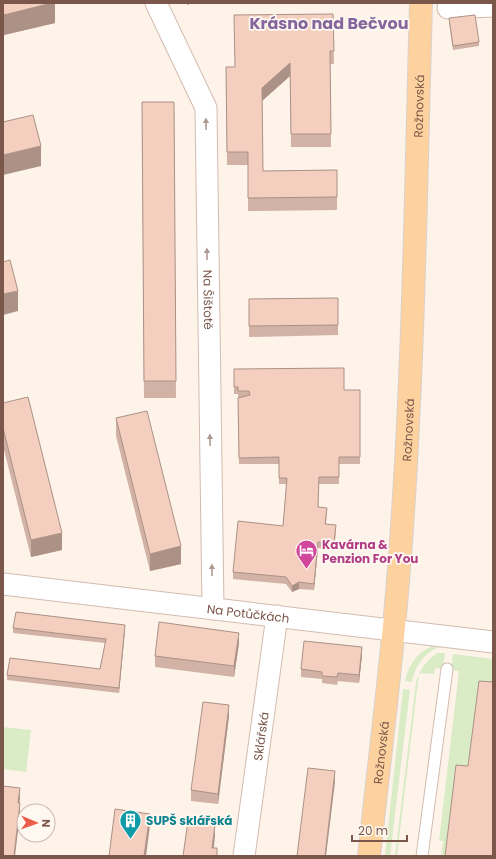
<svg xmlns="http://www.w3.org/2000/svg" width="496" height="859" font-family="Poppins,sans-serif">
<style>
.green{fill:#d9ecc6}
.lines{fill:none;stroke-linecap:round;stroke-linejoin:round}
.lane-casing{stroke:#d3bcb0;stroke-width:13}
.street-casing{stroke:#d3bcb0;stroke-width:23}
.primary-casing{stroke:#dad0cc;stroke-width:24}
.lane{stroke:#fff;stroke-width:11}
.street{stroke:#fff;stroke-width:21}
.primary{stroke:#fed29f;stroke-width:22}
.wall{fill:#d2b2a4}
.shaded-wall{fill:#ab9186}
.building{fill:#f4cfbf;stroke:#ab9186}
.oneway{fill:#af9a92}
.labels{text-anchor:middle;dominant-baseline:central;stroke-width:3.5;stroke-linejoin:round;paint-order:stroke}
.street-label{font-size:12px;fill:#7a574a;stroke:#fff8f0}
.hotel-label{font-size:12px;font-weight:bold;fill:#b23c85;stroke:#fff8f0;text-anchor:start}
.culture-label{font-size:12px;font-weight:bold;fill:#0d838f;stroke:#fff8f0;text-anchor:start}
.district-label{font-size:16px;font-weight:bold;fill:#85669c;stroke:#fff8f0}
</style>
<rect width="100%" height="100%" fill="#fdf3e9"/>
<path class="green" d="M437,644L493,649V653C478,651 461,646 446,646C428,647 415,665 412,682L405,681C409,662 419,651 437,644Z
M437,653H445L443,669L435,668L434,674L419,673L397,856H395L416,682C420,669 426,661 437,653Z
M453,654L493,659V688L472,756L446,856H441L443,841H439L459,671L451,670Z
M403,689L410,690L390,856H385Z
M3,727L31,730L26,772L3,769Z"/>
<g class="lines">
<defs>
<path id="lane" d="M422,856L447,669"/>
<g id="street">
<path id="s1" d="M156,3L206,108L213,609"/>
<path d="M448,8L493,6"/>
<path id="s2" d="M3,584L493,642"/>
<path id="s3" d="M244,856L277,616"/>
</g>
<g id="primary">
<path id="s4" d="M369,856C381,746 395,637 402,527C414,353 416,178 421,3"/>
</g>
</defs>
<use href="#lane" class="lane-casing"/>
<use href="#street" class="street-casing"/>
<use href="#primary" class="primary-casing"/>
<use href="#lane" class="lane"/>
<use href="#street" class="street"/>
<use href="#primary" class="primary"/>
</g>
<path class="wall" d="M3,3H55V23L4,35L3,30Z
M333,14L334,64H330L331,147H291L290,76L262,101L263,171L337,170V210L248,211V165H227L226,67H234Z
M449,18L479,42V46L453,50L449,22Z
M492,81H493V94L492,88Z
M142,102H174L176,398H144Z
M338,298V335L249,337V299Z
M234,369L344,390H360V464H339V484H319L318,507L327,514L326,524L336,531L334,550L318,548L314,590L299,589L292,592L286,584L233,579V572L283,526L287,484H279V464H239L238,398H240H238V394H234Z
M3,403L62,550L31,557L3,446Z
M116,418L181,564L150,571L116,436Z
M13,628L125,629L119,693L7,680V675L100,669L105,643L13,633Z
M239,643L234,677L155,667V656Z
M362,655L359,683L338,681L337,685L322,683V679L301,677V669Z
M229,716L218,804L191,801V790Z"/>
<path class="shaded-wall" d="M52,3H55V23L4,35V15Z
M187,3H192L187,5Z
M290,63V76L262,101V88Z
M41,146V166L3,175V155Z
M18,291V311L3,315V294Z
M62,533V550L31,557V540Z
M318,542V548L314,590V584Z
M181,546V564L150,571V554Z
M299,582V589L292,592V586Z
M125,625V629L119,693V688Z
M239,633V643L234,677V666Z
M362,647V655L359,683V675Z
M229,705V716L218,804V794Z
M335,771V782L326,856H325Z
M20,788V799L18,813V803Z
M20,803V814L15,856H14Z
M150,814V825L146,856H144Z
M215,825V836L213,856L212,848Z"/>
<path class="building" d="M3,3H52L4,15L3,9Z
M333,14L334,51H330L331,134H291L290,63L262,88L263,171L337,170V197L248,198V152H227L226,67H235L234,15Z
M475,15L479,42L453,46L449,18Z
M142,102H174L176,381H144Z
M33,115L41,146L3,155V122Z
M10,260L18,291L3,294V262Z
M338,298V325L249,326V299Z
M344,368V390H360V457H339V477H319L318,507L327,508L325,524L336,525L334,543L318,542L314,584L299,582L292,586L286,577L233,572L238,521L283,526L287,478H279V457L239,458L238,398L250,395L249,391H238V387H234V369Z
M28,397L62,533L31,540L3,428V403Z
M147,411L181,546L150,554L116,418Z
M16,612L125,625L119,688L7,675L10,658L100,669L106,639L13,628Z
M159,622L239,633L234,666L155,656Z
M304,641L362,647L359,675L338,673L337,677L322,676V672L301,669Z
M479,681L493,682V856H445L456,765L468,766Z
M203,702L229,705L218,794L191,790Z
M308,768L335,771L325,856H297Z
M3,786L20,788L18,803H20L14,856H3Z
M115,809L150,814L144,856H109Z
M188,821L215,825L212,848H217V856H183Z"/>
<defs><path id="oneway-solid" d="M-6-.8H1V-3.2L6.5 0L1 3.2V.8H-6Z"/></defs>
<g class="oneway">
<use href="#oneway-solid" transform="translate(206 124) rotate(-91)"/>
<use href="#oneway-solid" transform="translate(207 254) rotate(-91)"/>
<use href="#oneway-solid" transform="translate(210 440) rotate(-91)"/>
<use href="#oneway-solid" transform="translate(212 570) rotate(-91)"/>
</g>
<defs>
<symbol id="hotel-pin" viewBox="-11 -11 22 30"><path d="M0 17L-7.5 6A9.5 9.5 0 1 1 7.5 6Z" fill="#d1479c" stroke="#fff8f0"/><path d="M-6-4.5h1.5V1H6V5H4.5V3h-9V5H-6ZM-4 0a1.8 1.8 0 1 1 3.6 0ZM.5 0V-2.5h3Q6-2.5 6 0Z" fill="#fff"/></symbol>
<symbol id="building-pin" viewBox="-11 -11 22 30"><path d="M0 17L-7.5 6A9.5 9.5 0 1 1 7.5 6Z" fill="#0f9aa8" stroke="#fff8f0"/><path d="M-4-6H4V6H1V3H-1V6H-4ZM-2.5-4.3h1.7v1.8h-1.7ZM.8-4.3h1.7v1.8H.8ZM-2.5-1h1.7V.8h-1.7ZM.8-1h1.7V.8H.8Z" fill="#fff"/></symbol>
</defs>
<g fill-rule="evenodd">
<use href="#hotel-pin" x="294" y="538" width="25" height="34"/>
<use href="#building-pin" x="118" y="808" width="25" height="34"/>
</g>
<g class="labels">
<g class="street-label">
<text stroke="none"><textPath href="#s4" startOffset="752">Rožnovská</textPath></text>
<text stroke="none"><textPath href="#s1" startOffset="308">Na Šištotě</textPath></text>
<text stroke="none"><textPath href="#s4" startOffset="428">Rožnovská</textPath></text>
<text stroke="none"><textPath href="#s2" startOffset="247">Na Potůčkách</textPath></text>
<text stroke="none"><textPath href="#s3" startOffset="121">Sklářská</textPath></text>
<text stroke="none"><textPath href="#s4" startOffset="104">Rožnovská</textPath></text>
</g>
<g class="hotel-label">
<text x="322" y="544">Kavárna &amp;<tspan x="322" dy="14">Penzion For You</tspan></text>
</g>
<g class="culture-label">
<text x="146" y="820">SUPŠ sklářská</text>
</g>
<g class="district-label">
<text x="329" y="23">Krásno nad Bečvou</text>
</g>
</g>
<rect width="496" height="859" fill="none" stroke="#7a574a" stroke-width="8"/>
<g transform="translate(36 823) rotate(92)"><circle r="19" fill="#fff8f0" stroke="#cab8ae"/>
<path d="M0-3L7 15L0 10L-7 15Z" fill="#ec5e49"/>
<text y="-6" font-size="11" font-weight="bold" text-anchor="middle" fill="#7a574a">N</text>
</g>
<path d="M352 835v6h55v-6" fill="none" stroke="#7a574a" stroke-width="2"/>
<text x="358" y="835" font-size="12" fill="#7a574a" stroke="#fff8f0" stroke-width="3" paint-order="stroke">20 m</text>
</svg>
